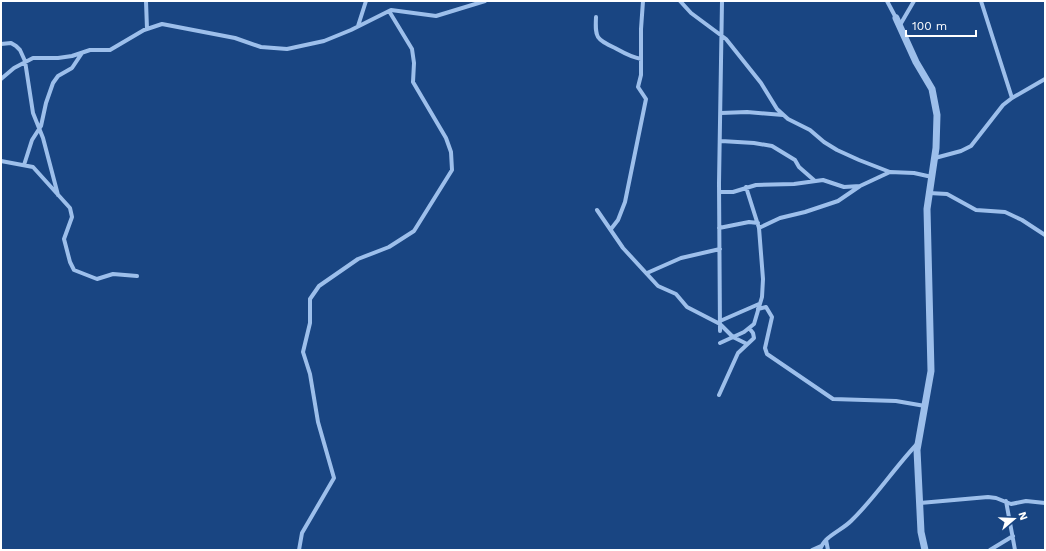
<svg xmlns="http://www.w3.org/2000/svg" width="1046" height="551" font-family="'Work Sans',sans-serif">
<style>
.lines{fill:none;stroke-linecap:round;stroke-linejoin:round}
.minor{stroke:#9dbfeb;stroke-width:4}
.tertiary{stroke:#9dbfeb;stroke-width:7}
</style>
<rect width="100%" height="100%" fill="#194582"/>
<g class="lines">
<path class="minor" d="M146,1L147,29
M680,1L691,13L726,39L761,83L777,109L788,119L810,130L824,142L837,150L859,160L890,172L914,173L932,177
M887,1L896,18
M981,1L1012,98
M596,17C595,38 596,39 615,48C624,53 630,57 641,59
M900,25L914,1
M358,26L366,1
M1,44L11,43L16,46L20,50L25,61L33,113L43,138L58,195
M1,79L14,68L33,58H58L72,56L90,50H110L144,30L162,24L235,38L261,47L287,49L324,41L351,30L391,10L436,16L485,1
M721,113L747,112L783,115
M721,141L754,143L772,146L795,160L799,167L815,181
M935,158L961,151L971,146L1003,105L1012,98L1045,79
M1,161L33,167L70,208L72,217L64,239L70,262L74,270L97,279L113,274L137,276
M24,165L32,140L41,126L46,103L53,83L58,76L72,68L82,53
M719,192H733L756,185L794,184L823,180L844,187L860,186
M929,193L947,194L976,210L1005,212L1022,220L1045,235
M597,210L623,248L658,286L676,294L687,307L720,324L733,337L747,344
M719,228L749,222L758,223
M759,228L780,218L805,212L838,201L860,186L890,172
M611,229L618,220L625,202L646,99L638,87L641,75V29L643,1
M647,273L681,258L720,249
M758,309L766,307L772,317L765,348L767,354L833,399L896,401L925,406
M720,321L759,304
M720,331L719,183L722,1
M720,343L744,332L754,324L762,297L763,279L759,228L746,187
M719,395L738,353L754,338L753,333L749,328
M1006,501L1015,550
M920,503L988,497L996,498L1011,504L1026,501L1045,503
M826,540L828,550
M299,550L302,533L334,478L318,422L310,374L303,352L310,323V299L319,286L358,259L389,247L414,231L452,170L451,152L446,138L413,82L414,63L412,49L389,11
M812,550L821,546
M820,550C824,536 841,531 851,521C876,497 894,468 918,443
M990,550L1013,536"/>
<path class="tertiary" d="M896,18L916,62L932,89L937,115L936,148L927,209L931,371L917,450L921,532L925,550"/>
</g>
<rect width="1046" height="551" fill="none" stroke="#ffffff" stroke-width="4"/>
<g transform="translate(1014 519) rotate(71)" stroke="#194582" stroke-width="3" paint-order="stroke">
<path d="M0-3L7 15L0 10L-7 15Z" fill="#ffffff"/>
<text y="-6" font-size="11" font-weight="bold" text-anchor="middle" fill="#ffffff">N</text>
</g>
<path d="M906 30v6h70v-6" fill="none" stroke="#ffffff" stroke-width="2"/>
<text x="912" y="30" font-size="12" fill="#ffffff" stroke="#194582" stroke-width="3" paint-order="stroke">100 m</text>
</svg>
